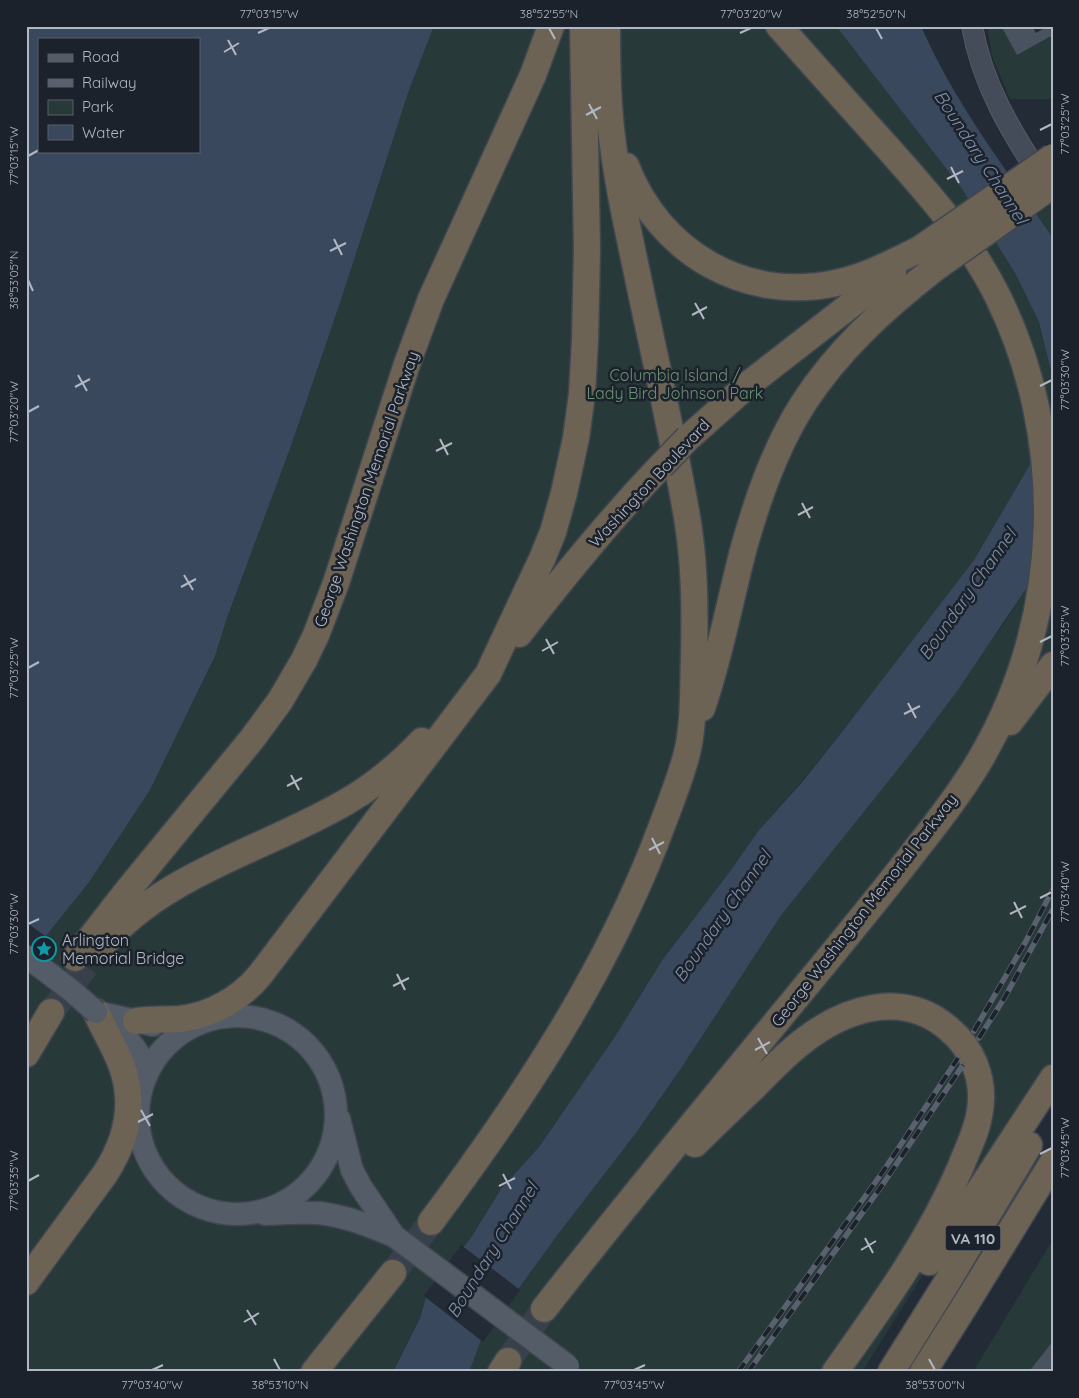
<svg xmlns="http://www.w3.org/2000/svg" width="1079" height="1398" font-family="Quicksand,sans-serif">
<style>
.green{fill:#283939}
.water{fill:#3a485e;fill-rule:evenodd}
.pier{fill:#232b36}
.building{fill:#49525f}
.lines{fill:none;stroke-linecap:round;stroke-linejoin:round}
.highway-tunnel{stroke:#38404b;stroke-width:26;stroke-dasharray:26 13;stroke-linecap:butt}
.secondary-casing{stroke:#545a64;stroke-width:22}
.primary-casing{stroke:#3f4650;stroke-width:25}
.highway-casing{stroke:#414751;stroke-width:29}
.secondary{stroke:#454c59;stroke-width:20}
.primary{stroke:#545c67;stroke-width:22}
.highway{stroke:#6c6354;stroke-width:26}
.rail-casing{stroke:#58616d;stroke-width:5.5}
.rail{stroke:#1c222b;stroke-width:4;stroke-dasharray:11;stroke-linecap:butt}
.primary-bridge-casing{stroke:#3f4650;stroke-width:25;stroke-linecap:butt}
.highway-bridge-casing{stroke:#414751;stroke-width:29;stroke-linecap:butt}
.primary-bridge{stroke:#545c67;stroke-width:22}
.highway-bridge{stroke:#6c6354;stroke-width:26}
.ticks{fill:none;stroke:#b1b7c3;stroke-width:2}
.labels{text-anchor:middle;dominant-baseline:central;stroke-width:5;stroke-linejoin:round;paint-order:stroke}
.shield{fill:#1c222b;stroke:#848a95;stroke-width:1}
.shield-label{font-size:15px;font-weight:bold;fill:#b1b7c3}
.park-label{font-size:16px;fill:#6b9174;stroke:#1c222b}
.street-label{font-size:16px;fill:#b1b7c3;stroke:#1c222b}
.poi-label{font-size:16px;fill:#b1b7c3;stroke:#1c222b;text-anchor:start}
.water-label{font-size:18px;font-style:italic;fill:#7c8ea9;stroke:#1c222b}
.neatline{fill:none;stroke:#b1b7c3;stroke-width:2}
.ticks-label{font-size:12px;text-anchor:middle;fill:#b1b7c3}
</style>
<rect width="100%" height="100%" fill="#232b36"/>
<path class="green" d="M434,26H836L962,189L1015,273L1039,322L1051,371L1052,431L1029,466L974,560L845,728L802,781L759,830L728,874L663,959L614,1038L539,1147L501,1189L472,1236L426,1297L420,1318L393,1372H26V961L90,881L150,790L215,656L227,618L291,446L341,300L408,93Z
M987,26H1001L1017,55L1053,35V99H1010L992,56Z
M1053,203V238L1037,214Z
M1053,568V1067L862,1372H464L481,1340L559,1233L636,1133L682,1067L782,914L1003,625L1027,587Z
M1053,1239V1372H973Z"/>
<path class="water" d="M26,26H434L408,93L341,300L291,446L227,618L215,656L150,790L90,881L26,961ZM39,39H199V151H39Z
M836,26H921C954,102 1005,168 1051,235L1053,238V387L1051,371L1039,322L1015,273L962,189Z
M1053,425V549L955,694L906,759L782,914L682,1067L636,1133L559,1233L481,1340L469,1372H393L420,1318L426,1297L472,1236L501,1189L539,1147L614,1038L663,959L728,874L759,830L803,781L845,728L974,560L1029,466L1052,431Z"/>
<path class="pier" d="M26,922L48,938L26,963Z
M461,1245L520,1290L483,1342L424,1296Z"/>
<path class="building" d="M1001,26H1032L1036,33L1048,26H1053V35L1017,55Z
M1053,1341V1372H1029L1031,1369Z"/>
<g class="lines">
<path class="highway-tunnel" d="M51,1012L86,966
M393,1273L431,1222
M508,1361L544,1309"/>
<defs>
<path id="secondary" d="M972,26C982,84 1011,132 1043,180"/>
<path id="primary" d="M96,1012L153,1025
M99,1014C121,1034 140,1044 146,1075
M138 1115a99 99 0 1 1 198 0a99 99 0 1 1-198 0Z
M339,1119L352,1170L361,1187L394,1236
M265,1214C283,1213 301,1212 319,1213C346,1216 370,1226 394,1236"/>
<path id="highway" d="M626,166C659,252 745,303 836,283C866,277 893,262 920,249
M688,438L750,383L893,272
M519,634C564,576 610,519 661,466
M702,708C720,656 730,600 744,547C758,498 775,448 803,404C837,351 884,308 934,269
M1010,722L1053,665
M102,946C166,872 264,850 346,802C374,786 400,764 422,741
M75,958L128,890L252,739L280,701L304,660L316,635L336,583L407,364L431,299L533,75L551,26
M136,1021C150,1019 164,1020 179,1019C210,1016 240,999 260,975L488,674L542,559L553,532L564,493L576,438L582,394L585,341L587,250L583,26
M26,1054L51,1012
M695,1144C715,1124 735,1105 755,1086C770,1071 785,1055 802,1042C845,1008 903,989 949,1029C972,1048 985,1079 980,1110C978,1129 968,1148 961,1166C929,1241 882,1306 835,1372
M431,1222C519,1104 601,981 655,844C666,814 679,784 687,753C694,725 693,687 694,658C695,610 695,564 687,517C673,436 654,354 637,273C627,225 616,177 611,128C607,95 607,60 607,26
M929,1262L979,1191L1053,1078
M26,1282L105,1174C127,1140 136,1103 121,1064C114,1046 104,1030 96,1012
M544,1309C626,1204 711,1101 796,998C837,948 878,899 917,848C941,818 965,787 984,753C1063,615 1068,438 997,295C969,239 928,193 887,147C851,107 815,67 779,26
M314,1372L393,1273
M501,1372L508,1361
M891,1372L946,1284L1029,1145
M923,1372L964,1307L1053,1162"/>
</defs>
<use href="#secondary" class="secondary-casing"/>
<use href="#primary" class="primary-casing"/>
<use href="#highway" class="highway-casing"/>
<use href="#secondary" class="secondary"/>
<use href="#primary" class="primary"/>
<use href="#highway" class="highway"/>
<defs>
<path id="rail" d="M974,1031L1026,941L1053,889
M979,1038L1005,997L1053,909
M738,1372L882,1173L958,1058
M748,1372L881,1187L963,1065"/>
</defs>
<use href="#rail" class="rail-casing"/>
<use href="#rail" class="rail"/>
<defs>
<path id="primary-bridge" d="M26,956L72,991L96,1012
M394,1236L568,1366"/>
<path id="highway-bridge" d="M920,249L1053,157
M934,269L1053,185
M661,466L688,438"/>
</defs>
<use href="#primary-bridge" class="primary-bridge-casing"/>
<use href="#highway-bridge" class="highway-bridge-casing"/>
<use href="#primary-bridge" class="primary-bridge"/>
<use href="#highway-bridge" class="highway-bridge"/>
</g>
<path class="ticks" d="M549,28L555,39M876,28L882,39M258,33L269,28M740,33L751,28M228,40L236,55M224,52L239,43M589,104L597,119M586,115L601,107M1040,130L1052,124M28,156L39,150M951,167L959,183M947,179L963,171M334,239L342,255M330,251L346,243M28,280L33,291M695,303L704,319M692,315L707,307M78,375L87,391M1040,386L1052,380M75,387L90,379M28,412L39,406M440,439L448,455M436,451L452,443M802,503L810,518M798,515L813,507M184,575L193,590M181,587L196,579M546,639L554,654M1040,642L1052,636M542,651L558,642M28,668L39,662M908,703L916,718M904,714L920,706M291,775L299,790M287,786L302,778M652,838L660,854M649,850L664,842M1040,898L1052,892M1014,902L1022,918M1010,914L1026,906M28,924L39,919M397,974L405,990M393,986L409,978M758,1038L767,1054M755,1050L770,1042M141,1110L150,1126M138,1122L153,1114M1040,1154L1052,1148M503,1174L511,1189M28,1181L39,1175M499,1186L515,1178M865,1238L873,1253M861,1250L876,1241M247,1310L256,1325M244,1322L259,1313M274,1359L280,1370M929,1359L935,1370M152,1370L163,1365M634,1370L645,1365"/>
<defs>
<symbol id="sight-ring" viewBox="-11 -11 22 22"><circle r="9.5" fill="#1c222b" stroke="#0f9aa8" stroke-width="1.5"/><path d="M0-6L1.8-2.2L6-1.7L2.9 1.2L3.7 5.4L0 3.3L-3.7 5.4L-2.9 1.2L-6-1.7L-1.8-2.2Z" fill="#0f9aa8"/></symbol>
</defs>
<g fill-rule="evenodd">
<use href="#sight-ring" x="30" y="935" width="28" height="28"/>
</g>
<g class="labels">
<rect class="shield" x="945.5" y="1225.5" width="55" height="25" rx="4"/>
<g class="shield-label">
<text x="973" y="1238">VA 110</text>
</g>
<g class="park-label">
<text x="675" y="375">Columbia Island /<tspan x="675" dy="18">Lady Bird Johnson Park</tspan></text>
</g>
<g class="street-label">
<text transform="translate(649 483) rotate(-47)">Washington Boulevard</text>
<text transform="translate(366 489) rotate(-71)">George Washington Memorial Parkway</text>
<text transform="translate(864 910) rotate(-52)">George Washington Memorial Parkway</text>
</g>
<g class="poi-label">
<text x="62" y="940">Arlington<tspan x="62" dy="18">Memorial Bridge</tspan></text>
</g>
<g class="water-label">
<text transform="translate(981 157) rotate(57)">Boundary Channel</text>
<text transform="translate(967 594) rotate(-55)">Boundary Channel</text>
<text transform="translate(722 916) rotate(-55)">Boundary Channel</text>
<text transform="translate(492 1250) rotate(-58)">Boundary Channel</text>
</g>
</g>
<rect width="1079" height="1398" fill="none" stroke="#1c222b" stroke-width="55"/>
<rect x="38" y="38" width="162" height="115" fill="#1c222b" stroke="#585e68"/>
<rect x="48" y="54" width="25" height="8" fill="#545c67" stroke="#585e68"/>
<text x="82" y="62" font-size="15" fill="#b1b7c3">Road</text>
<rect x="48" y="79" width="25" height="8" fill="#58616d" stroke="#585e68"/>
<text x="82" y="88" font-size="15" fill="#b1b7c3">Railway</text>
<rect x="48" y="100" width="25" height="15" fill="#283939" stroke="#585e68"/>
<text x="82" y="112" font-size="15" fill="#b1b7c3">Park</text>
<rect x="48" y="125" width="25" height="15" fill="#3a485e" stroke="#585e68"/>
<text x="82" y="138" font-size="15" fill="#b1b7c3">Water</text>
<rect x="28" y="28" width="1024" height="1342" class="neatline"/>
<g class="ticks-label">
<text x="269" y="18">77°03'15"W</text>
<text x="549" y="18">38°52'55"N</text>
<text x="751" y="18">77°03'20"W</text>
<text x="876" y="18">38°52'50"N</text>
<text transform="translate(1065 124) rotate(-90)" y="4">77°03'25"W</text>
<text transform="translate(14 156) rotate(-90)" y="4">77°03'15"W</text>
<text transform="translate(14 280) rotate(-90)" y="4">38°53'05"N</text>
<text transform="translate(1065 380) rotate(-90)" y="4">77°03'30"W</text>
<text transform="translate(14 412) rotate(-90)" y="4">77°03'20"W</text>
<text transform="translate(1065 636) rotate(-90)" y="4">77°03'35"W</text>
<text transform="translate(14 668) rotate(-90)" y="4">77°03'25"W</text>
<text transform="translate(1065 892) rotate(-90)" y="4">77°03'40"W</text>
<text transform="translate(14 924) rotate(-90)" y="4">77°03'30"W</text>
<text transform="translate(1065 1148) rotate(-90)" y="4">77°03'45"W</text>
<text transform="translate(14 1181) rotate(-90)" y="4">77°03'35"W</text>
<text x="152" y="1389">77°03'40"W</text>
<text x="280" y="1389">38°53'10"N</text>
<text x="634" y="1389">77°03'45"W</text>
<text x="935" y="1389">38°53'00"N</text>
</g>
</svg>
